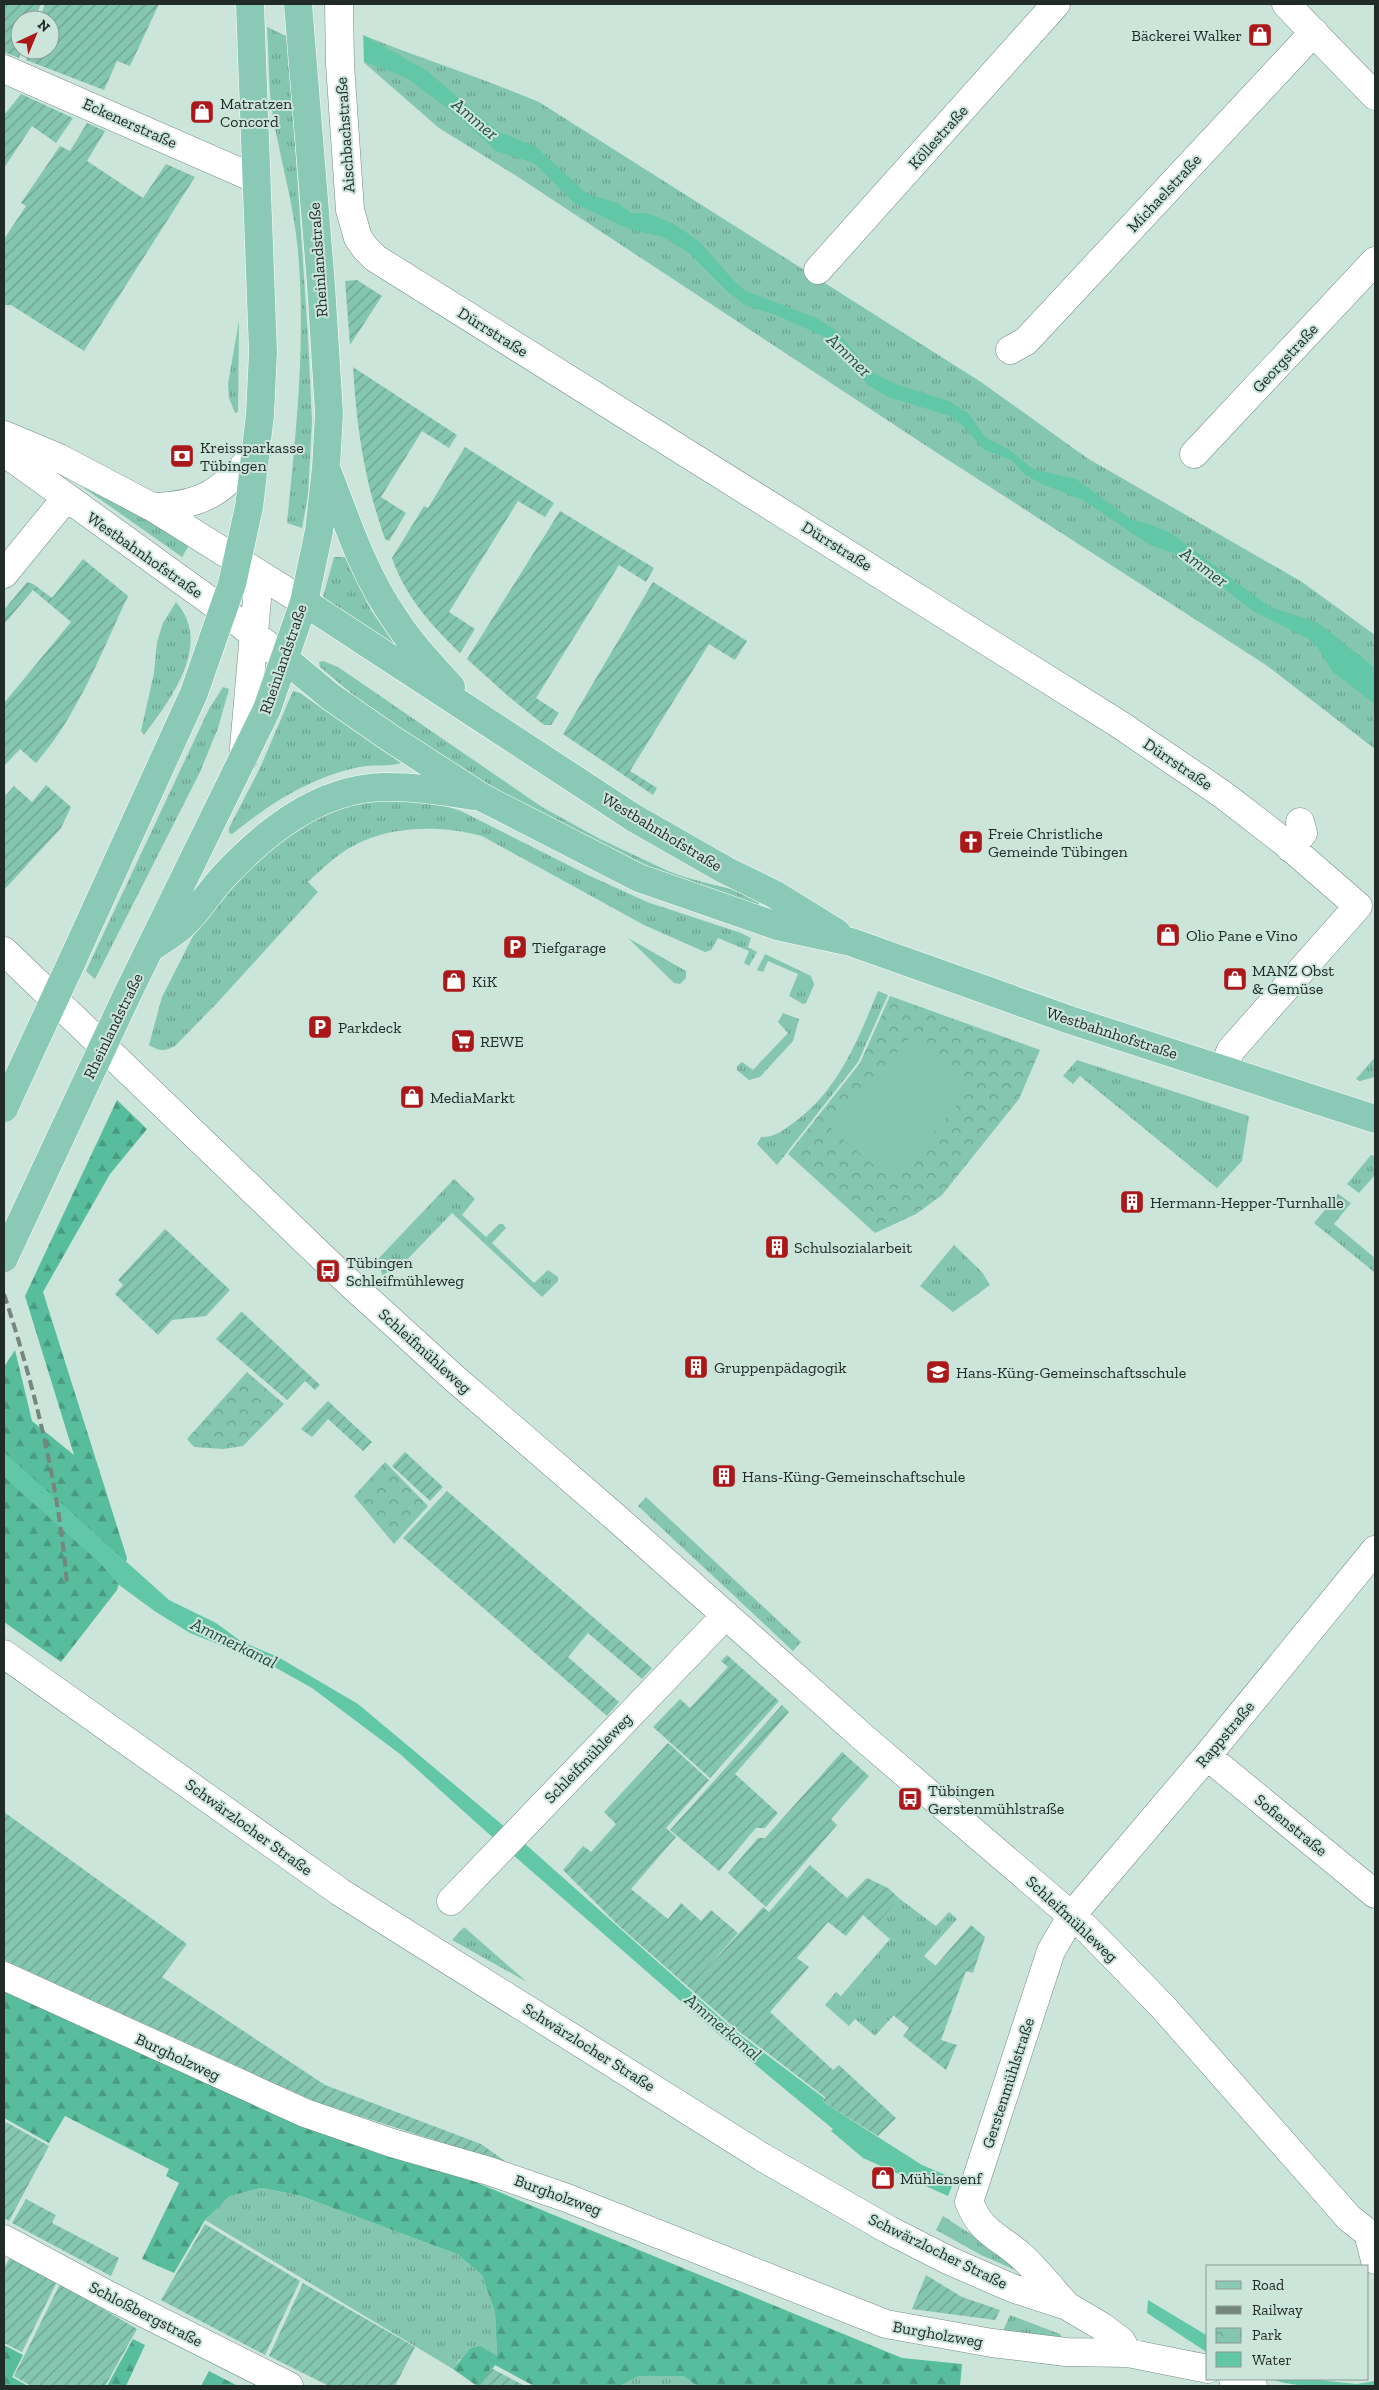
<svg xmlns="http://www.w3.org/2000/svg" width="1379" height="2390" font-family="'Zilla Slab',serif">
<style>
.grass{fill:url(#grass-tufts)}
.forest{fill:url(#forest-firs)}
.park{fill:url(#park-crowns)}
.garden{fill:url(#garden-furrows)}
.pitch{fill:#84c6af}
.water{fill:#62c7a7}
.pier{fill:#cce5db}
.lines{fill:none;stroke-linecap:round;stroke-linejoin:round}
.minor-casing{stroke:#748b82;stroke-width:29}
.major-casing{stroke:#fff;stroke-width:29}
.minor{stroke:#fff;stroke-width:28}
.major{stroke:#8bc9b7;stroke-width:28}
.rail{stroke:#75867f;stroke-width:4;stroke-dasharray:10 5;stroke-linecap:butt}
.major-bridge-casing{stroke:#fff;stroke-width:29;stroke-linecap:butt}
.major-bridge{stroke:#8bc9b7;stroke-width:28}
.labels{text-anchor:middle;dominant-baseline:central;stroke-width:4;stroke-linejoin:round;paint-order:stroke}
.poi-label{font-size:16px;fill:#212b27;stroke:#cce5db;text-anchor:start}
.street-label{font-size:16px;fill:#212b27;stroke:#cce5db}
.water-label{font-size:18px;font-style:italic;fill:#214d3f;stroke:#cce5db}
</style>
<defs>
<pattern id="grass-tufts" width="24" height="20" patternUnits="userSpaceOnUse" patternTransform="scale(1.25)"><rect width="24" height="20" fill="#84c6af"/><path d="M3 7l-1-3M5 7V3M7 7l1-3M15 17l-1-3M17 17v-4M19 17l1-3" fill="none" stroke="#6ca18e"/></pattern>
<pattern id="forest-firs" width="22" height="20" patternUnits="userSpaceOnUse" patternTransform="scale(1.25)"><rect width="22" height="20" fill="#57bd9d"/><path d="M5 1l3.5 6h-7zM16 11l3.5 6h-7z" fill="#489a80"/></pattern>
<pattern id="park-crowns" width="20" height="18" patternUnits="userSpaceOnUse" patternTransform="scale(1.25)"><rect width="20" height="18" fill="#84c6af"/><path d="M2 6a3 3 0 1 1 6 0M12 15a3 3 0 1 1 6 0" fill="none" stroke="#6ca18e"/></pattern>
<pattern id="garden-furrows" width="10" height="10" patternUnits="userSpaceOnUse" patternTransform="scale(1.25)"><rect width="10" height="10" fill="#84c6af"/><path d="M-1 1l2-2M0 10L10 0M9 11l2-2" fill="none" stroke="#6ca18e"/></pattern>
</defs>
<rect width="100%" height="100%" fill="#cce5db"/>
<path class="grass" d="M267,27L288,37L308,338L312,422L308,495L302,528L287,523C296,433 306,342 298,251C294,206 281,162 273,117C268,88 269,56 267,27Z
M365,36C423,59 482,78 539,102L981,382L1087,458L1302,582L1375,635V749L1266,665L928,447L515,175L439,128L361,60Z
M239,321L238,412L235,413L229,398L228,384Z
M84,483L177,533L188,547L182,557L84,488Z
M334,557H345L371,610L398,649L324,600L323,597Z
M176,602C213,644 171,699 144,735L141,731L154,673L157,642L163,623Z
M323,661L338,667L542,807L600,839L668,871C698,883 731,887 761,898L757,908L671,879L526,809L397,726L359,700L320,667L319,662Z
M223,687L229,689L218,728L200,772L95,979L86,971L209,709Z
M293,691L300,693L401,763C388,767 373,764 359,767C309,778 271,803 232,834L229,833V828L260,768Z
M390,798L431,802L461,811L588,875L647,902L741,933L751,938L748,947L757,952L749,966L744,963L749,951L718,938L711,950L705,952L644,925L482,836C443,825 390,825 353,846C336,855 322,869 308,882L318,892L218,1002L175,1046C164,1052 159,1051 149,1045L162,997L192,938L225,892L257,859L314,818L355,801Z
M628,938L686,971V978L680,984L674,983Z
M765,954L811,976L814,985L806,1003L803,1004L789,996L798,974L768,961L763,972L757,970Z
M878,991L888,995L858,1062L777,1165L757,1144L761,1137C771,1138 781,1132 789,1126C837,1094 857,1042 878,991Z
M783,1013L799,1019L793,1041L760,1077L749,1080L737,1070V1066L742,1062L753,1070L788,1033L778,1022Z
M1375,1057V1077L1360,1081L1356,1079Z
M1077,1060L1249,1116L1242,1161L1217,1188L1080,1076L1073,1084L1063,1076Z
M1371,1155L1375,1156V1175L1359,1193L1347,1184Z
M454,1179L475,1199L462,1215L486,1237L499,1224H503L506,1228L492,1243L534,1283L548,1270L558,1277V1281L542,1297L452,1213L401,1266L382,1275L379,1258Z
M1338,1194L1351,1203L1334,1224L1375,1258L1374,1272L1314,1223Z
M954,1245L982,1272L990,1285L953,1312L920,1286Z
M646,1497L801,1642L793,1651L638,1506Z
M900,1899L936,1926L949,1912L957,1919L924,1956L937,1967L875,2036L855,2019L849,2026L825,2005L836,1992L841,1996L890,1939L875,1926Z
M464,1927L527,1982L452,1940Z
M261,2188L298,2195L457,2254L482,2275L495,2312L497,2357L460,2359L453,2369L205,2220L230,2196Z
M943,2216L1003,2255L1020,2272L981,2255L936,2230Z
M1010,2315L1060,2334L1062,2337L1003,2331Z
M639,2376H683L698,2386H620Z"/>
<path class="forest" d="M117,1100L147,1129L110,1174L43,1292L127,1558L117,1590L61,1662L4,1622V1367L15,1350L32,1421L74,1455L25,1296Z
M4,1984L549,2213L902,2358L962,2364L960,2386H698L683,2376H639L620,2386H534L495,2365L481,2386H477L453,2369L470,2349L480,2346L497,2356L495,2312L482,2275L457,2254L298,2195L261,2188L230,2196L205,2220L174,2273L142,2259L179,2183L166,2176L169,2169L65,2116L49,2143L4,2118Z
M133,2339L145,2345L126,2386H107Z
M4,2345L23,2355L12,2377L28,2386H4Z
M209,2371L238,2386H201Z"/>
<path class="park" d="M890,996L1040,1050L1019,1099L942,1195L916,1214L875,1233L788,1154L860,1063Z
M247,1372L284,1404L243,1446L223,1449L194,1447L187,1439Z
M385,1462L428,1506L394,1544L354,1496Z"/>
<path class="garden" d="M4,4H41L34,20H20V50H22L19,58L4,52Z
M45,4H159L130,66L117,61L104,90L26,60L31,50H50V20H39Z
M21,94L73,118L56,143L32,126L4,168V115Z
M87,123L105,131L87,161L143,198L166,164L195,177L84,351L11,305H4V239L26,206L21,203L60,146L70,151Z
M357,280L382,296L350,345L345,281Z
M353,367L457,435L449,448L422,431L381,497L406,513L389,541L385,539C364,479 357,430 353,367Z
M465,447L554,503L545,517L518,501L449,612L475,629L460,653C431,625 405,596 392,558L424,506L428,508Z
M560,511L654,568L646,582L619,565L536,698L559,713L551,725H544L508,696L467,659Z
M83,559L128,596C101,653 78,715 36,763L20,749L4,766V703L71,622L33,590L4,624V610L27,582L33,584L52,598Z
M653,582L747,641L735,660L709,644L630,771L657,788L653,795L563,734Z
M46,785L71,807L61,828L4,890V797L14,786L32,802Z
M165,1229L230,1290L206,1316L172,1320L158,1335L115,1294L123,1285L118,1280Z
M241,1312H242L320,1385L315,1390L305,1381L287,1400L216,1339Z
M328,1401L372,1442L363,1451L328,1419L312,1437L301,1429Z
M405,1452L443,1487L430,1501L392,1466Z
M447,1491L652,1668L642,1679L588,1633L568,1657L619,1702L607,1716L403,1538Z
M727,1655L779,1701L710,1778L653,1727L680,1699L690,1708L728,1667L721,1661Z
M782,1705L789,1712L735,1774L778,1813L765,1828H756L719,1871L670,1830Z
M668,1743L709,1780L666,1828L676,1837L631,1889L668,1919L681,1903L701,1921L711,1910L738,1933L696,1981L763,1907L769,1912L810,1865L847,1898L867,1878L888,1888L900,1899L875,1926L863,1915L846,1936L828,1922L797,1958L809,1967L770,2012L833,2070L839,2065L896,2118L878,2136L823,2102L825,2097L736,2029L618,1925L563,1870L583,1846L591,1852L616,1824L604,1812Z
M842,1752L869,1776L831,1819L837,1825L766,1907L728,1873L758,1838H765Z
M4,1812L187,1944L162,1977L325,2085L481,2144L509,2164L316,2102L4,1960Z
M971,1925L985,1937L973,1973L966,1971L941,2040L957,2045L946,2070L903,2036L909,2028L893,2015Z
M4,2121L49,2146L9,2221L4,2218Z
M26,2199L56,2215L52,2223L119,2258L111,2276L12,2223Z
M205,2224L300,2281L265,2355L161,2300Z
M12,2254L58,2280L22,2352L4,2343V2268Z
M926,2275L962,2297L1000,2310L995,2320L912,2309Z
M303,2283L415,2347L395,2386H329L269,2356Z
M60,2284L137,2329L105,2386H31L14,2376Z
M491,2368L525,2386H480Z"/>
<path class="pitch" d="M914,1032L975,1085L892,1181L831,1129Z"/>
<path class="water" d="M329,11L365,36L427,71L497,131L536,147L587,194L618,203L631,213H646L672,223L700,242L733,280L746,291L816,318L836,330L871,372L898,385L949,401L968,413L985,437L1011,451L1033,469L1076,479L1132,520L1149,524L1171,533L1268,606L1318,623L1375,668V704L1333,672L1318,648L1307,638L1253,611L1184,557L1150,545L1083,500L1042,484L1024,474L1013,461L985,450L960,423L947,415L888,397L868,385L840,350L825,337L774,314L747,306L729,293L688,252L663,237L629,229L574,203L534,163L496,151L459,117L407,78L361,60Z
M4,1452L169,1600L216,1623L242,1642L278,1657L358,1704L523,1842L734,2030L824,2098L823,2102L922,2165L955,2179L948,2196L863,2158L831,2131L833,2129L716,2032L481,1827L400,1754L312,1688L271,1665L190,1633L156,1612L119,1585L100,1563L4,1477Z
M1148,2300L1208,2336V2353L1147,2313Z
M1271,2379H1307L1357,2384L1375,2381V2386C1341,2386 1303,2390 1271,2379Z"/>
<path class="pier" d="M235,4H320L363,32L364,64L332,56L264,25Z"/>
<g class="lines">
<defs>
<path id="minor" d="M339,4L340,64L350,210L358,238L365,248L375,258L1119,724L1222,794L1283,841L1358,906L1231,1050L1223,1069
M1286,4L1375,96
M4,69L256,179
M818,270L1056,4
M1010,350L1026,341L1314,32
M4,435L59,458L152,507L304,602
M4,452L224,611L285,659
M1194,454L1375,261
M152,507C205,506 221,491 256,453
M241,563L254,578L257,599L243,759
M4,574L66,498
M1290,848L1303,833L1300,822
M4,951L344,1278L454,1378L614,1516L865,1739L1087,1929L1163,2007L1349,2218L1368,2233L1375,2260
M4,1654L340,1892L762,2157L889,2230L948,2260L1012,2288L1067,2306L1101,2326L1121,2341L1128,2353
M1207,1756L1375,1894
M451,1901L726,1615
M4,1976L305,2113L392,2143L489,2171L567,2198L886,2324L992,2343L1066,2352L1128,2353L1208,2369
M4,2239L112,2297L289,2386
M1066,2305C1051,2288 1036,2269 1019,2254C995,2234 982,2233 969,2202L1051,1951L1072,1915L1207,1756L1375,1550
M1233,2379L1253,2386"/>
<path id="major" d="M328,473C347,522 364,575 395,619C411,644 431,665 451,687
M304,602L634,818L725,870L774,894L837,933
M285,659L331,697L390,738L483,798L639,878L777,926L851,942L1070,1020L1375,1119
M155,945C164,939 174,933 183,925C198,911 210,891 224,876C266,831 319,789 383,787C412,786 444,791 473,796
M73,959L194,693L232,584L249,507L260,415L263,352L250,4
M127,995L267,709L304,602L319,531L326,468L329,413L321,285L298,4"/>
</defs>
<use href="#minor" class="minor-casing"/>
<use href="#major" class="major-casing"/>
<use href="#minor" class="minor"/>
<use href="#major" class="major"/>
<path class="rail" d="M4,1294C35,1389 59,1486 67,1585"/>
<defs>
<path id="major-bridge" d="M4,1108L73,959
M4,1258L127,995"/>
</defs>
<use href="#major-bridge" class="major-bridge-casing"/>
<use href="#major-bridge" class="major-bridge"/>
</g>
<defs>
<symbol id="shop-square" viewBox="-11 -11 22 22"><rect x="-9" y="-9" width="18" height="18" rx="4" fill="#ab181a" stroke="#cce5db"/><path d="M-5-2.5h2.3a2.7 3.5 0 0 1 5.4 0H5L5.5 6h-11ZM-1.5-2.5h3a1.5 2.3 0 0 0-3 0Z" fill="#fff"/></symbol>
<symbol id="bank-square" viewBox="-11 -11 22 22"><rect x="-9" y="-9" width="18" height="18" rx="4" fill="#ab181a" stroke="#cce5db"/><path d="M-6-4H6V4H-6ZM0-2.3a2.3 2.3 0 1 0 0 4.6a2.3 2.3 0 1 0 0-4.6Z" fill="#fff"/></symbol>
<symbol id="church-square" viewBox="-11 -11 22 22"><rect x="-9" y="-9" width="18" height="18" rx="4" fill="#ab181a" stroke="#cce5db"/><path d="M-1.2-6h2.4v3.5h3.3v2.4h-3.3V6h-2.4V-.1h-3.3v-2.4h3.3Z" fill="#fff"/></symbol>
<symbol id="parking-square" viewBox="-11 -11 22 22"><rect x="-9" y="-9" width="18" height="18" rx="4" fill="#ab181a" stroke="#cce5db"/><path d="M-3.5-5.5H1a3.5 3.5 0 0 1 0 7H-1V5.5H-3.5ZM-1-3.4V-.6H.8a1.4 1.4 0 0 0 0-2.8Z" fill="#fff"/></symbol>
<symbol id="supermarket-square" viewBox="-11 -11 22 22"><rect x="-9" y="-9" width="18" height="18" rx="4" fill="#ab181a" stroke="#cce5db"/><path d="M-6-5.5h2.5l.6 2H6L4.5 2H-2.5L-4.4-4H-6ZM-1.5 3.2a1.3 1.3 0 1 0 .1 0ZM3 3.2a1.3 1.3 0 1 0 .1 0Z" fill="#fff"/></symbol>
<symbol id="building-square" viewBox="-11 -11 22 22"><rect x="-9" y="-9" width="18" height="18" rx="4" fill="#ab181a" stroke="#cce5db"/><path d="M-4-6H4V6H1V3H-1V6H-4ZM-2.5-4.3h1.7v1.8h-1.7ZM.8-4.3h1.7v1.8H.8ZM-2.5-1h1.7V.8h-1.7ZM.8-1h1.7V.8H.8Z" fill="#fff"/></symbol>
<symbol id="bus-square" viewBox="-11 -11 22 22"><rect x="-9" y="-9" width="18" height="18" rx="4" fill="#ab181a" stroke="#cce5db"/><path d="M-5-6H5V4H4V6H2V4H-2V6H-4V4H-5ZM-3.5-4V0h7V-4ZM-3.5 1.2v1.5H-2V1.2ZM2 1.2v1.5H3.5V1.2Z" fill="#fff"/></symbol>
<symbol id="school-square" viewBox="-11 -11 22 22"><rect x="-9" y="-9" width="18" height="18" rx="4" fill="#ab181a" stroke="#cce5db"/><path d="M0-5L7-2L0 1L-7-2ZM-4 1L0 2.5L4 1V4Q0 6-4 4Z" fill="#fff"/></symbol>
</defs>
<g fill-rule="evenodd">
<use href="#shop-square" x="1246" y="21" width="28" height="28"/>
<use href="#shop-square" x="188" y="98" width="28" height="28"/>
<use href="#bank-square" x="168" y="442" width="28" height="28"/>
<use href="#church-square" x="957" y="828" width="28" height="28"/>
<use href="#shop-square" x="1154" y="921" width="28" height="28"/>
<use href="#parking-square" x="501" y="933" width="28" height="28"/>
<use href="#shop-square" x="1221" y="965" width="28" height="28"/>
<use href="#shop-square" x="440" y="967" width="28" height="28"/>
<use href="#parking-square" x="306" y="1013" width="28" height="28"/>
<use href="#supermarket-square" x="449" y="1027" width="28" height="28"/>
<use href="#shop-square" x="398" y="1083" width="28" height="28"/>
<use href="#building-square" x="1118" y="1188" width="28" height="28"/>
<use href="#building-square" x="763" y="1233" width="28" height="28"/>
<use href="#bus-square" x="314" y="1257" width="28" height="28"/>
<use href="#building-square" x="682" y="1353" width="28" height="28"/>
<use href="#school-square" x="924" y="1358" width="28" height="28"/>
<use href="#building-square" x="710" y="1462" width="28" height="28"/>
<use href="#bus-square" x="896" y="1785" width="28" height="28"/>
<use href="#shop-square" x="869" y="2164" width="28" height="28"/>
</g>
<g class="labels">
<g class="poi-label">
<text x="1242" y="35" text-anchor="end">Bäckerei Walker</text>
<text x="220" y="103">Matratzen<tspan x="220" dy="18">Concord</tspan></text>
<text x="200" y="447">Kreissparkasse<tspan x="200" dy="18">Tübingen</tspan></text>
<text x="988" y="833">Freie Christliche<tspan x="988" dy="18">Gemeinde Tübingen</tspan></text>
<text x="1186" y="935">Olio Pane e Vino</text>
<text x="532" y="947">Tiefgarage</text>
<text x="1252" y="970">MANZ Obst<tspan x="1252" dy="18">&amp; Gemüse</tspan></text>
<text x="472" y="981">KiK</text>
<text x="338" y="1027">Parkdeck</text>
<text x="480" y="1041">REWE</text>
<text x="430" y="1097">MediaMarkt</text>
<text x="1150" y="1202">Hermann-Hepper-Turnhalle</text>
<text x="794" y="1247">Schulsozialarbeit</text>
<text x="346" y="1262">Tübingen<tspan x="346" dy="18">Schleifmühleweg</tspan></text>
<text x="714" y="1367">Gruppenpädagogik</text>
<text x="956" y="1372">Hans-Küng-Gemeinschaftsschule</text>
<text x="742" y="1476">Hans-Küng-Gemeinschaftschule</text>
<text x="928" y="1790">Tübingen<tspan x="928" dy="18">Gerstenmühlstraße</tspan></text>
<text x="900" y="2178">Mühlensenf</text>
</g>
<g class="street-label">
<text transform="translate(130 123) rotate(24)">Eckenerstraße</text>
<text transform="translate(345 135) rotate(-94)">Aischbachstraße</text>
<text transform="translate(938 137) rotate(-48)">Köllestraße</text>
<text transform="translate(1164 193) rotate(-47)">Michaelstraße</text>
<text transform="translate(318 260) rotate(-94)">Rheinlandstraße</text>
<text transform="translate(493 332) rotate(32)">Dürrstraße</text>
<text transform="translate(1285 358) rotate(-47)">Georgstraße</text>
<text transform="translate(837 546) rotate(32)">Dürrstraße</text>
<text transform="translate(145 555) rotate(35)">Westbahnhofstraße</text>
<text transform="translate(283 659) rotate(-71)">Rheinlandstraße</text>
<text transform="translate(1178 764) rotate(34)">Dürrstraße</text>
<text transform="translate(662 832) rotate(31)">Westbahnhofstraße</text>
<text transform="translate(113 1026) rotate(-64)">Rheinlandstraße</text>
<text transform="translate(1112 1033) rotate(18)">Westbahnhofstraße</text>
<text transform="translate(425 1351) rotate(42)">Schleifmühleweg</text>
<text transform="translate(1225 1734) rotate(-50)">Rappstraße</text>
<text transform="translate(588 1758) rotate(-46)">Schleifmühleweg</text>
<text transform="translate(1291 1825) rotate(39)">Sofienstraße</text>
<text transform="translate(249 1827) rotate(36)">Schwärzlocher Straße</text>
<text transform="translate(1072 1919) rotate(43)">Schleifmühleweg</text>
<text transform="translate(589 2047) rotate(32)">Schwärzlocher Straße</text>
<text transform="translate(178 2057) rotate(25)">Burgholzweg</text>
<text transform="translate(1008 2083) rotate(-72)">Gerstenmühlstraße</text>
<text transform="translate(558 2195) rotate(20)">Burgholzweg</text>
<text transform="translate(938 2251) rotate(26)">Schwärzlocher Straße</text>
<text transform="translate(146 2314) rotate(27)">Schloßbergstraße</text>
<text transform="translate(938 2334) rotate(10)">Burgholzweg</text>
</g>
<g class="water-label">
<text transform="translate(475 119) rotate(40)">Ammer</text>
<text transform="translate(849 355) rotate(44)">Ammer</text>
<text transform="translate(1204 567) rotate(37)">Ammer</text>
<text transform="translate(234 1643) rotate(26)">Ammerkanal</text>
<text transform="translate(723 2027) rotate(40)">Ammerkanal</text>
</g>
</g>
<rect width="1379" height="2390" fill="none" stroke="#212b27" stroke-width="10"/>
<rect x="1206" y="2265" width="162" height="115" fill="#cce5db" stroke="#889b93"/>
<rect x="1216" y="2281" width="25" height="8" fill="#8bc9b7" stroke="#889b93"/>
<text x="1252" y="2290" font-size="15" fill="#212b27">Road</text>
<rect x="1216" y="2306" width="25" height="8" fill="#75867f" stroke="#889b93"/>
<text x="1252" y="2315" font-size="15" fill="#212b27">Railway</text>
<rect x="1216" y="2328" width="25" height="15" fill="url(#park-crowns)" stroke="#889b93"/>
<text x="1252" y="2340" font-size="15" fill="#212b27">Park</text>
<rect x="1216" y="2352" width="25" height="15" fill="#62c7a7" stroke="#889b93"/>
<text x="1252" y="2365" font-size="15" fill="#212b27">Water</text>
<g transform="translate(35 35) rotate(44)"><circle r="24" fill="#cce5db" stroke="#889b93"/>
<path d="M0-4L9 19L0 12L-9 19Z" fill="#ab181a"/>
<text y="-8" font-size="14" font-weight="bold" text-anchor="middle" fill="#212b27">N</text>
</g>
</svg>
